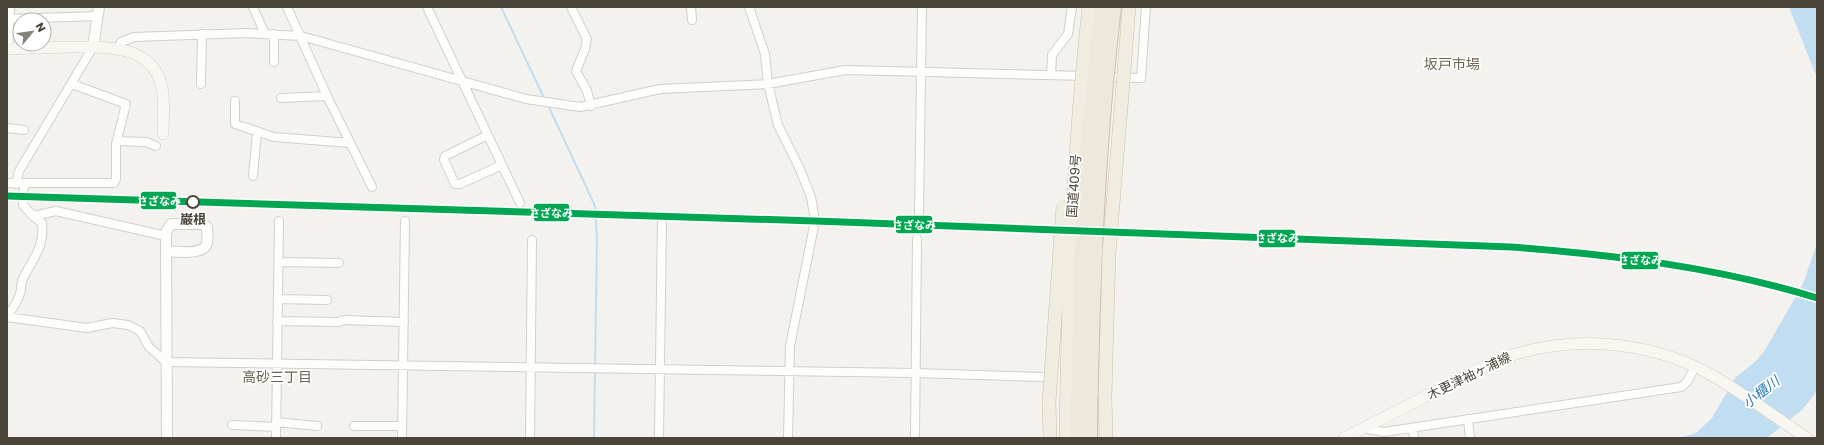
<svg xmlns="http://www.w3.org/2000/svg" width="1824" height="445" font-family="Poppins,'Noto Sans JP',sans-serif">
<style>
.water{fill:#c0ddf1}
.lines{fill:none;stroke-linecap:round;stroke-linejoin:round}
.stream{stroke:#c0ddf1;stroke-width:2}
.minor-casing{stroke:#d2d0cb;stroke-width:10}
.tertiary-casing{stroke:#d2d0cb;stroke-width:12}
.secondary-casing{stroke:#d3cfc5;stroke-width:12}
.trunk-casing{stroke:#ccbfa9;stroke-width:14}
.minor{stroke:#fdfdfc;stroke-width:8}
.tertiary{stroke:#fdfdfc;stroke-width:10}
.secondary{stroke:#f7f6f1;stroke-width:11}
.trunk{stroke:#f0ece0;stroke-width:13}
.trunk-bridge-casing{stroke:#ccbfa9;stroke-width:14;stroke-linecap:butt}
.motorway-bridge-casing{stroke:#ccbfa9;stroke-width:16;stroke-linecap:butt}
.trunk-bridge{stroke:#f0ece0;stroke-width:13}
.motorway-bridge{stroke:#ede8db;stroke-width:14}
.rail-1-casing{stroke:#fff;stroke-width:10}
.rail-1{stroke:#00a651;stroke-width:7}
.stop-dot{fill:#fff;stroke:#4b4439;stroke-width:2}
.labels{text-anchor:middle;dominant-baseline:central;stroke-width:3.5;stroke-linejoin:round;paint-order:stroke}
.street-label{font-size:13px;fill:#4b4439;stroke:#fff}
.stop-label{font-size:13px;font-weight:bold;fill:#4b4439;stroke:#fff}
.neighbourhood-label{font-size:14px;fill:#6e6250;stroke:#fff}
.water-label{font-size:14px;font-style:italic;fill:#2e7ab2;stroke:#fff}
.line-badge{stroke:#fff;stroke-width:1.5}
.badge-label{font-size:11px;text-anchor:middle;font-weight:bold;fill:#fff}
</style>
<rect width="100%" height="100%" fill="#f4f2ee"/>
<path class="water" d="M1789,7H1817V78Z
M1817,243V391L1803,409L1767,438H1680L1696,433L1712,418L1735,378L1756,361L1765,350L1803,284Z"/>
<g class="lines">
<path class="stream" d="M501,7L545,100
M548,105L595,206L597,239L595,367
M594,438L595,371"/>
<defs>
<path id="minor" d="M253,7L265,34
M287,7L327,96L372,187
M427,7L520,203
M571,7L587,39L585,49L576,71L587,91L591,106
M691,7L692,20
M749,7L765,54L768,84L778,125L799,167L811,197L815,221L790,346L788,438
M7,19L98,16
M118,48L121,42L134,37L247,33L301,36L526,99L580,107L660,89L768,84L845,70L1085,76
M8,49L10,7
M274,62V34
M1051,75L1052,55L1068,34L1072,7
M1103,77L1141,78L1146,7
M201,84L202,34
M281,98L327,96
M235,101V124L274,137L350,143
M7,128L24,130
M488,135L445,156L444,160L455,184H460L502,165
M117,141L146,142L156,146
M253,176L257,132
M7,183H114L116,179V144L126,104L72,84
M24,183L23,205L33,216
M16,184L19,171L93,47
M919,213L922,7
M279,262L339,263
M278,299L327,300
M7,315C13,309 19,299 21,290C21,287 21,284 22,281C31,260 45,249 42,223L33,216L56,211L166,236
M7,317L87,328L112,323L128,325L140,331L149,347L166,362L915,373L1044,377
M277,321L339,322L344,320L404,322
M1468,419L1470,438
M276,422L317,426
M232,425L276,427
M354,426H402
M1363,428L1384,432L1681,387L1687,382L1695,367
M1413,428L1414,438
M276,438L279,221
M402,438L405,221
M530,438L532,240
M659,438L662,219
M915,438L917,239"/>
<path id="tertiary" d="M93,47L99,7
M166,251C176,252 205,255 207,243C208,238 207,232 207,227L203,224H171L167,230L166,236L167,438"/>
<path id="secondary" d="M7,49C27,48 48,48 68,47C104,47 153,43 162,88C165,102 163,120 163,134
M1344,438L1497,360C1567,334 1645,339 1710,374C1743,393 1775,417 1807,438"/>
<path id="trunk" d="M1125,59L1129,7
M1105,396L1106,438
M1049,402L1050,438"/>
</defs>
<use href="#minor" class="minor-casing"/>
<use href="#tertiary" class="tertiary-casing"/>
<use href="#secondary" class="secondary-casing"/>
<use href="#trunk" class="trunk-casing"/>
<use href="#minor" class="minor"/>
<use href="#tertiary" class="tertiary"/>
<use href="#secondary" class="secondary"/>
<use href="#trunk" class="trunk"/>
<defs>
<path id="trunk-bridge" d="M1105,396L1109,253L1125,59
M1049,402L1063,206
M1066,438C1068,294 1073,150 1089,7"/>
<path id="motorway-bridge" d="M1077,438L1083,221L1087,153L1102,7
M1090,438C1092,294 1097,150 1114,7"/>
</defs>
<use href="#trunk-bridge" class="trunk-bridge-casing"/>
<use href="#motorway-bridge" class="motorway-bridge-casing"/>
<use href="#trunk-bridge" class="trunk-bridge"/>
<use href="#motorway-bridge" class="motorway-bridge"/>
<defs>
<path id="rail-1" d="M7,196L815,221L1511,247C1615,255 1717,267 1817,298"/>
</defs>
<use href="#rail-1" class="rail-1-casing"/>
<use href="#rail-1" class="rail-1"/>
</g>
<circle class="stop-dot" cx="193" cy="202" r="6"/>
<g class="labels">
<g class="street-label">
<text transform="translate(1074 186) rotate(-86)">国道409号</text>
<text transform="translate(1469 376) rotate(-26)">木更津袖ヶ浦線</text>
</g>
<g class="stop-label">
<text x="193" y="219">巌根</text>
</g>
<g class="neighbourhood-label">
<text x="1452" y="64">坂戸市場</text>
<text x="277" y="377">高砂三丁目</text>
</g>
<g class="water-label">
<text transform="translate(1761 392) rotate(-38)">小櫃川</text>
</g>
</g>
<g class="line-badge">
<rect x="140" y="191" width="37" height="19" rx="4" fill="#00a651"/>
<rect x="533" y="203" width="37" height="19" rx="4" fill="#00a651"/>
<rect x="895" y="215" width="38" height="19" rx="4" fill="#00a651"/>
<rect x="1258" y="229" width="38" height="19" rx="4" fill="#00a651"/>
<rect x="1621" y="251" width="38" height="19" rx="4" fill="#00a651"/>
</g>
<g class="badge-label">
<text x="159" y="205">さざなみ</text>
<text x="551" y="217">さざなみ</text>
<text x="914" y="229">さざなみ</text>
<text x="1277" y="242">さざなみ</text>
<text x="1640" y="264">さざなみ</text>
</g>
<rect width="1824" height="445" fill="none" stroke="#4b4439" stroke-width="16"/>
<g transform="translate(32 32) rotate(61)"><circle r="19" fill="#ffffff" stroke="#b7b4b0"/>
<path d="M0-3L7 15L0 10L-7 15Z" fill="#868178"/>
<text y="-6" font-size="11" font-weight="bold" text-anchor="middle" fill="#4b4439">N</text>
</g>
</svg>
